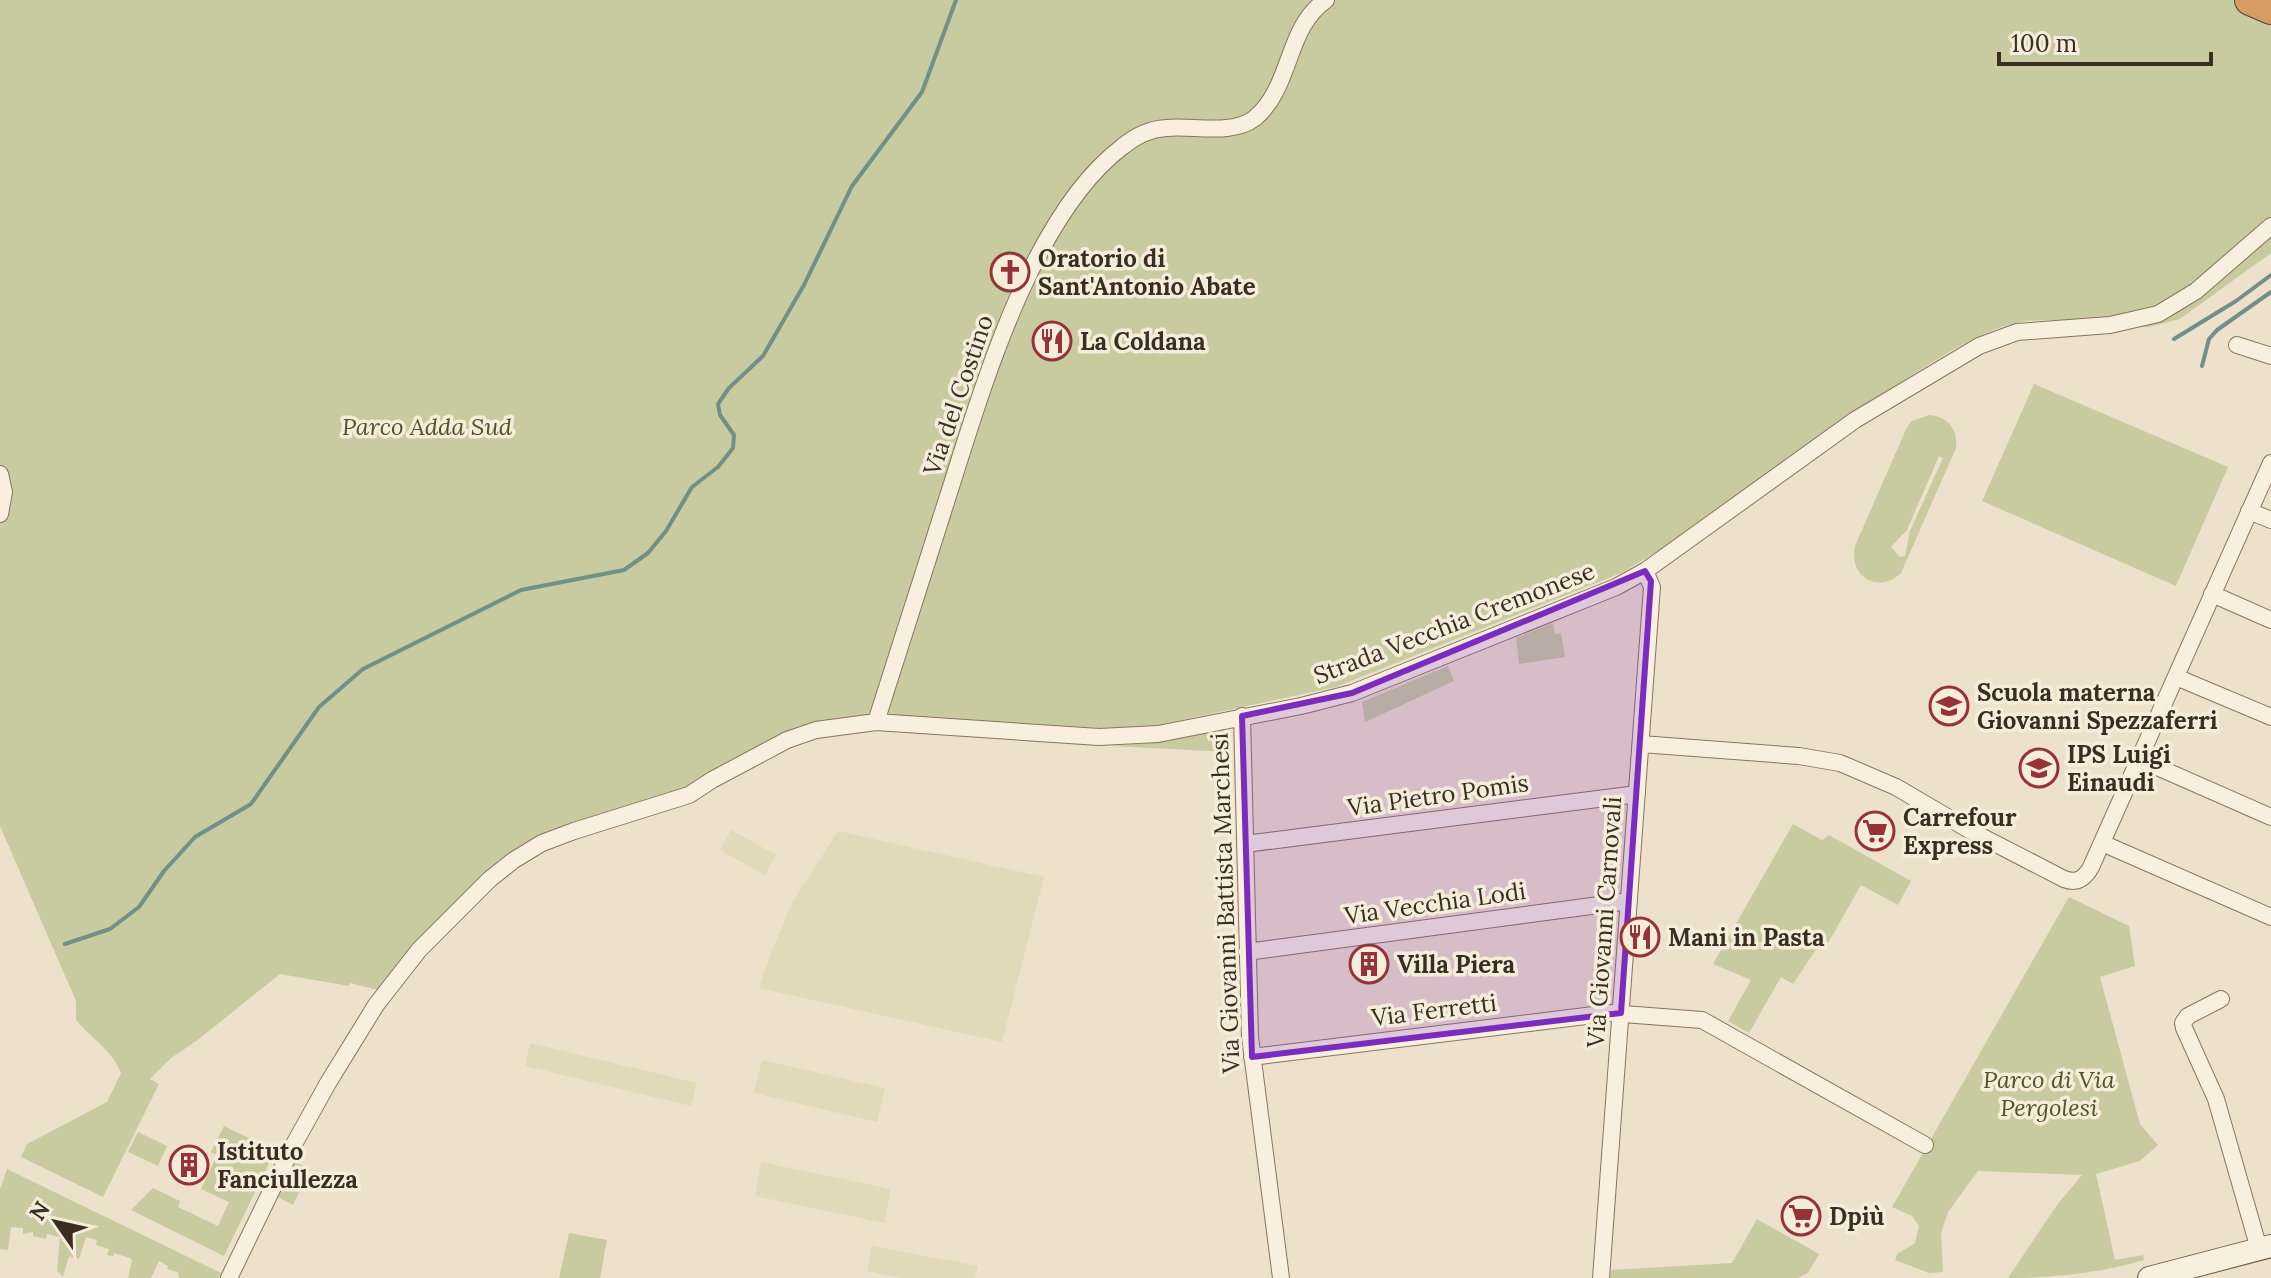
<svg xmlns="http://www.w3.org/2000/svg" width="2271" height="1278" font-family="Lora,serif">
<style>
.farmland{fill:#e2d9b8}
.green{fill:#c8cb9f;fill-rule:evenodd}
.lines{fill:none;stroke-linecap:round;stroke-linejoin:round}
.stream{stroke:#719087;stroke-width:4}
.street-casing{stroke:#89745f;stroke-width:18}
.secondary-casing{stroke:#6b5542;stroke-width:24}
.highway-casing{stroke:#574233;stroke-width:32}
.street{stroke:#f8efde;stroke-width:16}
.secondary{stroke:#f8efde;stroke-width:22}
.highway{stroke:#d69d62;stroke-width:30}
.marked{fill:#7b2cbf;fill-opacity:0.2;stroke:#7b2cbf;stroke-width:6;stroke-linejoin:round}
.labels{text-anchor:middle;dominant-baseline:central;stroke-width:7;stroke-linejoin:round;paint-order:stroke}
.poi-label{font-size:24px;font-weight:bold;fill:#3a2d22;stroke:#f5ecda;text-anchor:start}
.street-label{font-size:24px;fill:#3a2d22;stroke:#f5ecda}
.park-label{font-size:24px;font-style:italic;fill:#4d562a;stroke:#f5ecda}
</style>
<rect width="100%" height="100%" fill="#ede1cb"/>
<path class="farmland" d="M731,830L776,855L765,875L720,850Z
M838,831L1044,877L1002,1042L759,988L770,955L792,903Z
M530,1043L697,1083L691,1106L525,1066Z
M762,1060L885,1088L877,1122L754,1093Z
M761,1162L891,1189L884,1223L755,1196Z
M872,1246L978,1266L975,1278H902L867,1271Z"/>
<path class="green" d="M0,0H2271V253L2180,319L2149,327C2111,325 2058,316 2021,322C1979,329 1923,368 1887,391C1798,451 1714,520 1621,573L1336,687L1144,728L1112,729L890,717L838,721L689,786L545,835L382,991L350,983L349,986L280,974L199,1039L171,1058L150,1079L159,1084L103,1197L21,1157L27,1144L107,1102L121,1073C112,1050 92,1039 76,1020V1001L0,826Z
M2034,384L2228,467L2176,586L1982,501Z
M1929,415C1948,417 1958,428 1956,448L1901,573C1878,595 1848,576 1855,546L1907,427L1912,421ZM1939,456L1943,458L1910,531L1905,556L1900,557L1891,547L1907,530Z
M1553,623L1555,634L1561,633L1565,657L1519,664L1516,638Z
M1448,666L1454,681L1365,722L1362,702Z
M1224,728L1231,736L1230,752L1111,746L1152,743Z
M1793,824L1822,840L1829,835L1911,881L1898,905L1861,885L1828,943L1815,951L1793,984L1781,977L1749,1033L1728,1021L1751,980L1713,964Z
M2069,897L2129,926L2135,966L2100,977L2140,1124L2158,1145L2140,1161L2096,1174L2115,1260L2143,1255L2144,1260C2099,1273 2054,1278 2008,1278L2057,1205L2082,1175L1978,1171L1948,1212L1941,1233L1943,1272L1929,1273L1895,1260L1897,1254L1915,1243L1919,1226L1912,1216L1892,1207Z
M224,1126L275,1151L224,1256L131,1210L153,1188L180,1201L178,1207L218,1226L229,1202L201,1189L217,1155L211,1152Z
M138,1132L167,1146L158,1166L128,1152Z
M295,1162L310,1169L293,1205L278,1197Z
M7,1169L221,1273L219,1278H179L178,1272L167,1269L168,1266L159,1261L151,1278H128L132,1261L130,1258L114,1253L113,1256L107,1255L109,1249L96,1245L97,1240L86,1237L79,1259L69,1256L63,1277L57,1271L60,1237L47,1234L46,1239L33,1236V1232L23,1234V1228L11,1227L8,1250L0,1249V1189Z
M1757,1219L1819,1254L1808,1273L1798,1278H1610L1611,1270L1732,1263Z
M569,1233L607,1240L600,1278H559Z"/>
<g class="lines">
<path class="stream" d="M2174,339L2236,301L2271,275
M2202,366L2209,339L2217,330L2271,292
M65,944L110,929L139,907L164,871L195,837L251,804L319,707L363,669L521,590L624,570L648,553L666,531L692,487L718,467L733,448L734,435L720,415L718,404L729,388L763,356L804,285L852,186L922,92L956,0"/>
<defs>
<path id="street" d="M2237,345L2271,356
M0,474L4,492L0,514
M2249,511L2271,520
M2212,594L2271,620
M2176,677L2271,717
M1242,716L1250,1037L1281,1278
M876,722C900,647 924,571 948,496C982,390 1031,216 1122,147C1134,137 1149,129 1166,128C1192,125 1232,136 1255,118C1292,87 1286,27 1326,0
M1641,744L1799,756L1840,763L1896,787L1971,831L2064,879C2077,884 2085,878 2091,867L2271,463
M2139,759L2271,817
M2102,843L2271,917
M1245,844L1637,794
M1247,952L1629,901
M2221,999L2188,1016L2183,1023L2184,1028L2216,1099L2259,1249
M1252,1057L1610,1013L1702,1020L1925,1145
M229,1278L293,1146L328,1083L376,1005L419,950L490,879L514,860L542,843L574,831L689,795L712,780L787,740L816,730L876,722L1099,737L1158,734L1301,706L1352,693L1616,587L1645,571L1855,420L1979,346L2017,332L2110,325L2158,314L2196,291L2271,226
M1601,1278L1652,587L1645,571"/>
<path id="secondary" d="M2149,1278L2271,1246"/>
<path id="highway" d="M2250,0L2271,9"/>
</defs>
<use href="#street" class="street-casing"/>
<use href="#secondary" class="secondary-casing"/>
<use href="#highway" class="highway-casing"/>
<use href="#street" class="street"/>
<use href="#secondary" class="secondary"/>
<use href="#highway" class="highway"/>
</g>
<path class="marked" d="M1645,571L1651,581L1621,1013L1252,1057L1242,716L1352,693Z"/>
<defs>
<symbol id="church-ring" viewBox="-11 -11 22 22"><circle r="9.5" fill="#f5ecda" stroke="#953338" stroke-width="1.5"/><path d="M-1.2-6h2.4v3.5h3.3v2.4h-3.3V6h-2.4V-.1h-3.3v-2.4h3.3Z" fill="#953338"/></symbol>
<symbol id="restaurant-ring" viewBox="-11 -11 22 22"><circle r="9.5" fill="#f5ecda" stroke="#953338" stroke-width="1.5"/><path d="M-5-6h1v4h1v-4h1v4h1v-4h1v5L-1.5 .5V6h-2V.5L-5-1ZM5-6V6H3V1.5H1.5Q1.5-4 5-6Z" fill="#953338"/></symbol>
<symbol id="school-ring" viewBox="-11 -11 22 22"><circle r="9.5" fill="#f5ecda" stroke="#953338" stroke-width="1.5"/><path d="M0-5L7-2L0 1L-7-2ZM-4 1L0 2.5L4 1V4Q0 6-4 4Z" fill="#953338"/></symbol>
<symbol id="university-ring" viewBox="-11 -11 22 22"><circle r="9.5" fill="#f5ecda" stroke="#953338" stroke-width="1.5"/><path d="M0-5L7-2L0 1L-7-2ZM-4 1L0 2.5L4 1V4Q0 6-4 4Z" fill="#953338"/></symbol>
<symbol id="supermarket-ring" viewBox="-11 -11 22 22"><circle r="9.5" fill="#f5ecda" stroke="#953338" stroke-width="1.5"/><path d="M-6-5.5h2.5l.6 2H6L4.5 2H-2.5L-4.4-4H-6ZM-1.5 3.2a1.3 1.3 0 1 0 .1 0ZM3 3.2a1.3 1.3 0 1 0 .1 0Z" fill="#953338"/></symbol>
<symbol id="building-ring" viewBox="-11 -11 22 22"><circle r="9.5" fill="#f5ecda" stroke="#953338" stroke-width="1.5"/><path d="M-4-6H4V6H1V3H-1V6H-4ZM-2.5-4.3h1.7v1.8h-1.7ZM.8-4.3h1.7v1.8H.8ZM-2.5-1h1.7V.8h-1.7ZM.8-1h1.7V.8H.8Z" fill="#953338"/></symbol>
</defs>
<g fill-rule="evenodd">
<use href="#church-ring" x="988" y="250" width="44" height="44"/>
<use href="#restaurant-ring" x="1030" y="319" width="44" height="44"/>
<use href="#school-ring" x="1927" y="684" width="44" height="44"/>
<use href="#university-ring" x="2017" y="746" width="44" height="44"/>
<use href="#supermarket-ring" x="1853" y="809" width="44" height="44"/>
<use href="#restaurant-ring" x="1618" y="915" width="44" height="44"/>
<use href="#building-ring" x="1347" y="942" width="44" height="44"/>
<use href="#building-ring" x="167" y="1143" width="44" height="44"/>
<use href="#supermarket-ring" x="1779" y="1194" width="44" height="44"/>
</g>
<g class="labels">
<g class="poi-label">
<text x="1038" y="258">Oratorio di<tspan x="1038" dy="28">Sant'Antonio Abate</tspan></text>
<text x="1080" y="341">La Coldana</text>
<text x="1977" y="692">Scuola materna<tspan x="1977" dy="28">Giovanni Spezzaferri</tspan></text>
<text x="2067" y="754">IPS Luigi<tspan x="2067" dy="28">Einaudi</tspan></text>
<text x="1903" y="817">Carrefour<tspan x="1903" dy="28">Express</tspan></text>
<text x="1668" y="937">Mani in Pasta</text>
<text x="1397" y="964">Villa Piera</text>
<text x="217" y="1151">Istituto<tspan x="217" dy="28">Fanciullezza</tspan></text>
<text x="1829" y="1216">Dpiù</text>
</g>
<g class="street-label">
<text transform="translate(958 395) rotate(-71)">Via del Costino</text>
<text transform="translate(1454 623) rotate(-21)">Strada Vecchia Cremonese</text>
<text transform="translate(1438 795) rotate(-8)">Via Pietro Pomis</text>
<text transform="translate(1225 903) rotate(-92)">Via Giovanni Battista Marchesi</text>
<text transform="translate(1435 903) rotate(-8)">Via Vecchia Lodi</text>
<text transform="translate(1604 922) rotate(-86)">Via Giovanni Carnovali</text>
<text transform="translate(1434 1010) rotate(-7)">Via Ferretti</text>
</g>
<g class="park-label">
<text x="427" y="426">Parco Adda Sud</text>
<text x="2049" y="1079">Parco di Via<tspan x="2049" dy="28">Pergolesi</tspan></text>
</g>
</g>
<g transform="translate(56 1222) rotate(304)" stroke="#f5ecda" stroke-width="6" paint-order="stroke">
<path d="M0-6L14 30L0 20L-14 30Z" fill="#3a2d22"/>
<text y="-12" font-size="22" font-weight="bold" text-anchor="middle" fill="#3a2d22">N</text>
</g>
<path d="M1999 52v12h212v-12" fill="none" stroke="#3a2d22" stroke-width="4"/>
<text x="2011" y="52" font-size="24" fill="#3a2d22" stroke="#f5ecda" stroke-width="6" paint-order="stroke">100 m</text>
</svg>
